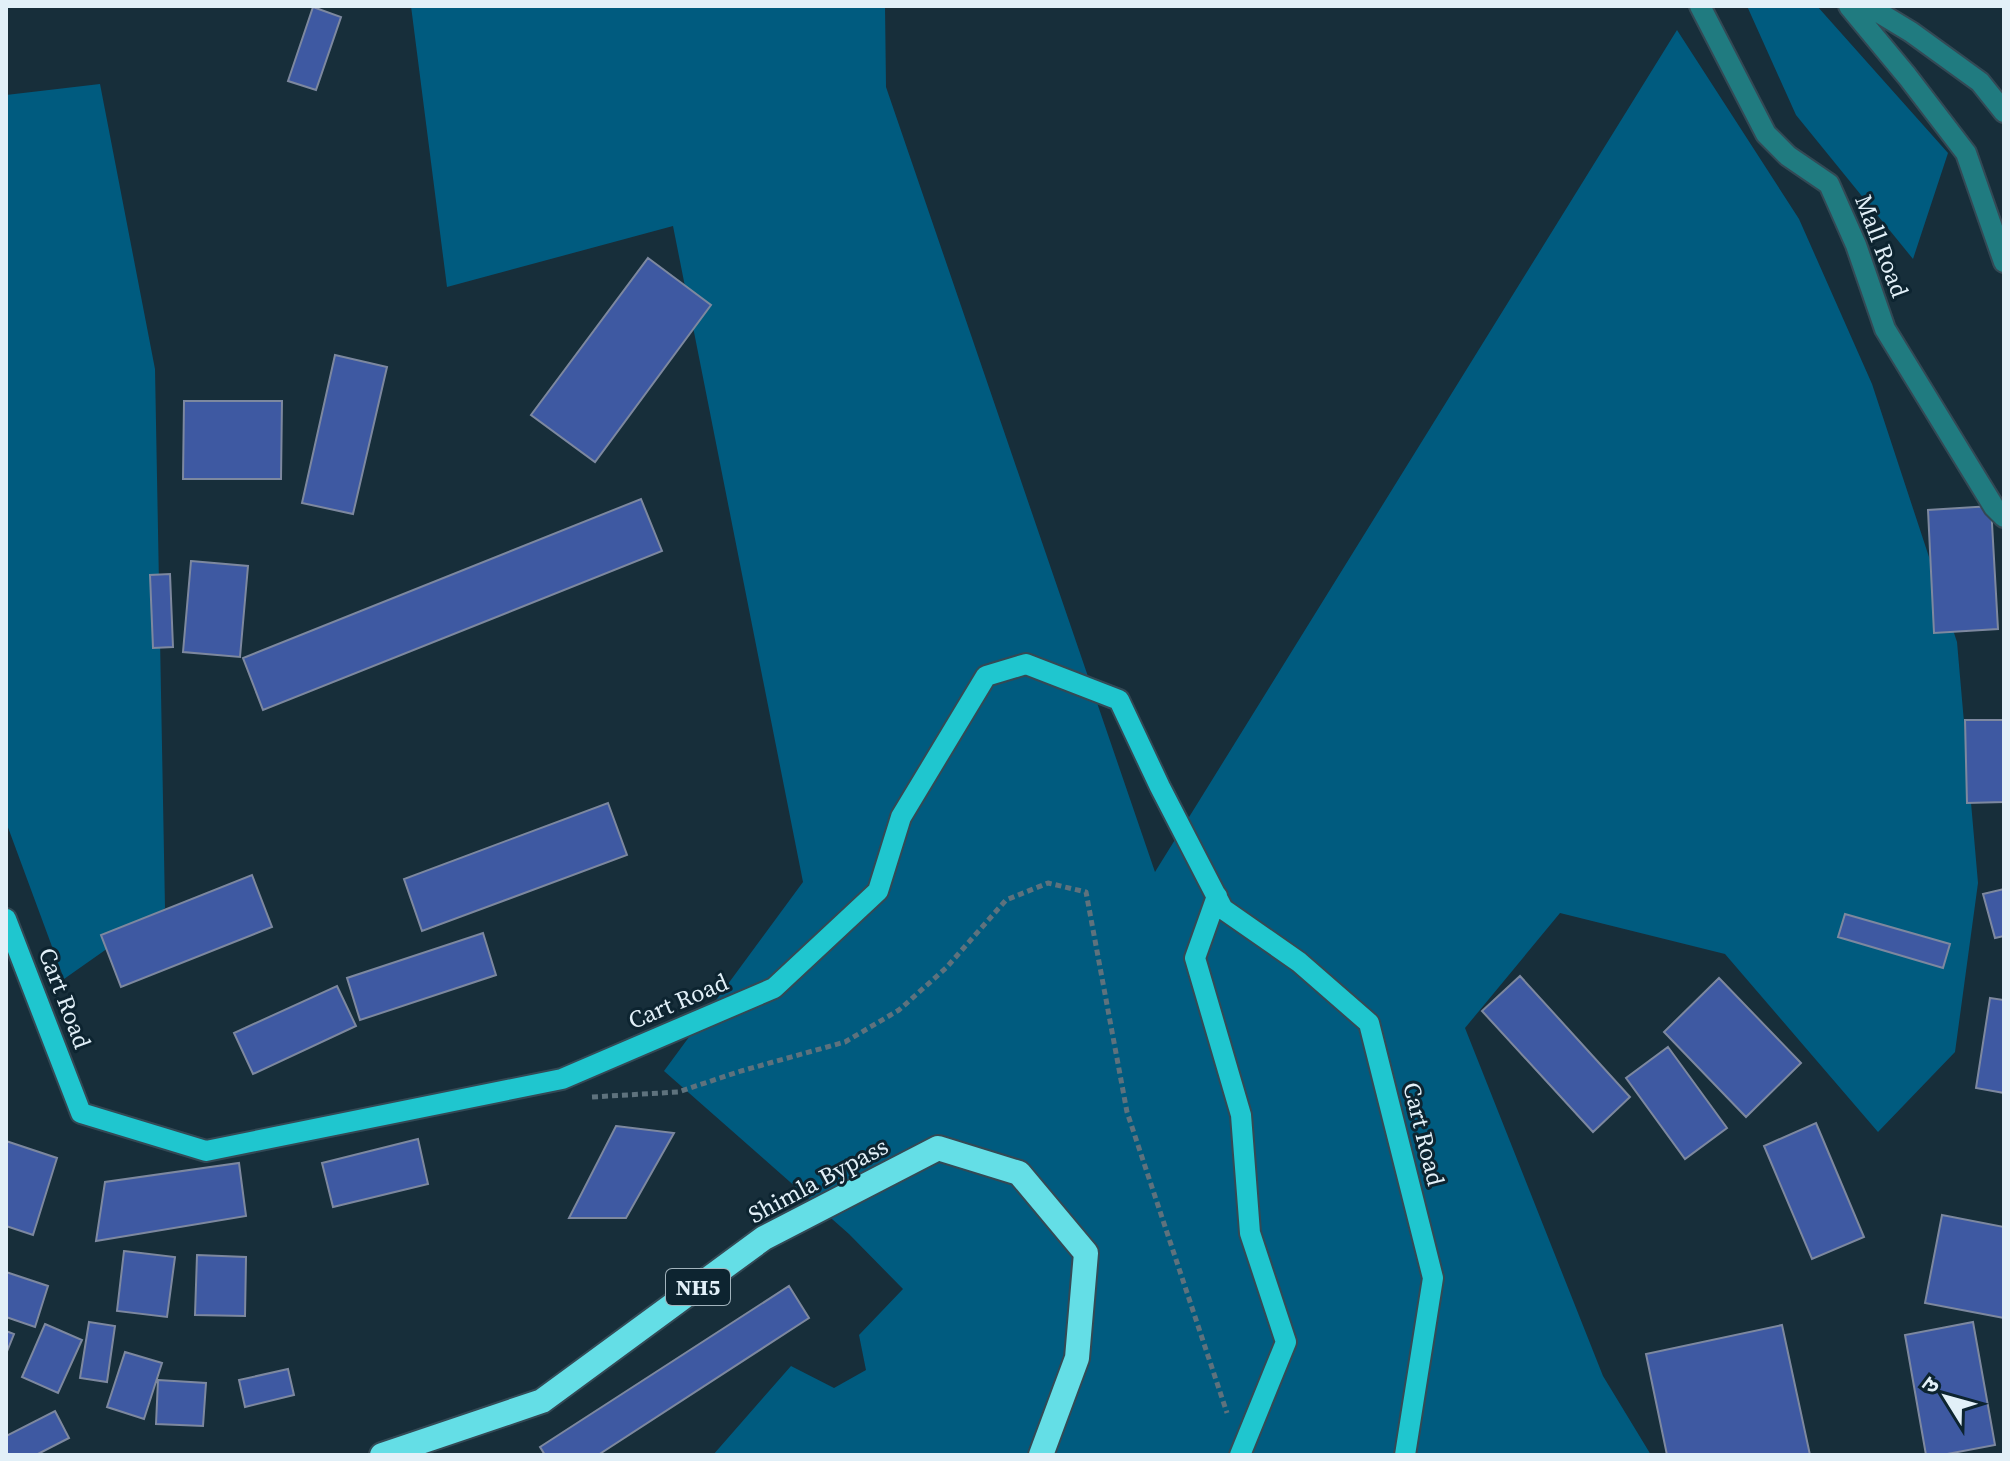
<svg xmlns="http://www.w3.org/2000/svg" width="2010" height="1461" font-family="'Source Serif 4','Noto Sans Devanagari',serif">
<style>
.green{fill:#005b7f}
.building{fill:#3e59a2;stroke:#7d889f;stroke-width:2}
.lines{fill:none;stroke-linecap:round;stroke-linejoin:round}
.minor-casing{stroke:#334955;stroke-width:24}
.major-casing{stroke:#334955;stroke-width:24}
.highway-casing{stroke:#334955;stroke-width:28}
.path{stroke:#5e727d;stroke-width:5;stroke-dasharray:6 4;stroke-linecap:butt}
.minor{stroke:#207b80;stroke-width:20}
.major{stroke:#1fc6cf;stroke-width:20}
.highway{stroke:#64dee6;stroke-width:24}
.labels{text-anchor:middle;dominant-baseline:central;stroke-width:6;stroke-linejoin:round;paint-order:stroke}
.shield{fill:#0d2430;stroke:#a2b3bc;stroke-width:2}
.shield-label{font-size:22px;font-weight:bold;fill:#e2f0f8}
.street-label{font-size:24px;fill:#e2f0f8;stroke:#0d2430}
</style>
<rect width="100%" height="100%" fill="#172e3a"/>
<path class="green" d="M411,6H885L886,87L1155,872L1677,30L1799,219L1872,384L1957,642L1978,883L1955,1052L1878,1132L1725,954L1560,913L1465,1028L1603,1376L1651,1455H713L791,1366L834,1388L866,1370L859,1335L903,1289L849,1234L664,1071L803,882L673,226L447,287Z
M1747,6H1817L1948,153L1913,259L1796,115Z
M100,84L155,369L165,908L64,979L6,822V95Z"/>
<path class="building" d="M313,7L341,17L316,90L288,81Z
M648,258L711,305L595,462L531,415Z
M335,355L387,367L353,514L302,503Z
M184,401H282L281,479H183Z
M641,499L662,551L263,710L243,658Z
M1991,506L1998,629L1934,633L1928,510Z
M191,561L248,566L240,657L183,652Z
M170,574L173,647L153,648L150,575Z
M1965,720H2004V802L1967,803Z
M608,803L627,855L422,931L404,879Z
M252,875L272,927L121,987L101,935Z
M2004,889V936L1995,938L1983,894Z
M1845,914L1950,944L1943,968L1838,937Z
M483,933L496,975L360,1020L347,978Z
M1520,976L1630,1097L1593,1132L1482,1011Z
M1719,978L1801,1063L1746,1117L1664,1032Z
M337,986L356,1026L253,1074L234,1033Z
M1990,998L2004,1000V1093L1976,1088Z
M1668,1047L1727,1128L1685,1159L1626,1078Z
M1816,1123L1864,1237L1812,1259L1764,1146Z
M616,1126L674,1133L626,1218H569Z
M418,1139L428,1184L333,1207L322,1163Z
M6,1141L57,1158L33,1235L6,1226Z
M239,1163L246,1216L96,1241L105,1182Z
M1942,1215L2004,1227V1318L1925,1303Z
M124,1251L175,1257L167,1317L117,1311Z
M197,1255L246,1257L245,1316L195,1315Z
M6,1272L48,1286L35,1327L6,1317Z
M789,1286L809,1318L598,1455H545L540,1447Z
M89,1322L115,1326L107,1382L80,1378Z
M1973,1322L1995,1445L1942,1455H1926L1905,1335Z
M45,1324L82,1340L58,1393L22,1377Z
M1782,1325L1810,1455H1667L1646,1354Z
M6,1331L14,1334L6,1354Z
M125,1352L162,1363L144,1419L107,1407Z
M288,1369L294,1395L245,1407L239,1380Z
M158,1380L206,1383L203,1426L156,1424Z
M55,1411L69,1438L36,1455H6V1436Z"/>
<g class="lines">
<defs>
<path id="minor" d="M1700,6L1766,134L1788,156L1829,184L1856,245L1885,329L1994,507L2004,517
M1849,6L1907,76L1966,153L2004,262
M1868,6L1911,32L1980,82L2004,112"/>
<path id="major" d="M1217,896L1195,958L1241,1115L1250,1233L1286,1342L1240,1455
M6,919L81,1113L206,1151L562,1079L774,988L878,891L901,817L986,676L1026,664L1119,700L1160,787L1223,909L1299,962L1369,1023L1433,1278L1405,1455"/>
<path id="highway" d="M382,1455L542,1401L764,1238L938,1148L1019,1173L1086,1253L1077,1358L1041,1455"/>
</defs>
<use href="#minor" class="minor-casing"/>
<use href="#major" class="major-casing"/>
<use href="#highway" class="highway-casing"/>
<path class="path" d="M592,1097L678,1092L741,1071L845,1042L899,1010L946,968L1006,900L1048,883L1086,892L1127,1112L1227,1413"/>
<use href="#minor" class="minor"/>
<use href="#major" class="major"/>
<use href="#highway" class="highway"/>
</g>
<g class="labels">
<rect class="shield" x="666" y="1269" width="64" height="36" rx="6"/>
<g class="shield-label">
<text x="698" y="1287">NH5</text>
</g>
<g class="street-label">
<text transform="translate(1882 246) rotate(69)">Mall Road</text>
<text transform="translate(65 998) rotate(69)">Cart Road</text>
<text transform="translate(678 1001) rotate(-23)">Cart Road</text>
<text transform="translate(1424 1134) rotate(76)">Cart Road</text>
<text transform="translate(818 1180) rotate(-28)">Shimla Bypass</text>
</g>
</g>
<rect width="2010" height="1461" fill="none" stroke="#e2f0f8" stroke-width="16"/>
<g transform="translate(1946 1397) rotate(307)" stroke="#0d2430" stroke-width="6" paint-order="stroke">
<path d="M0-6L14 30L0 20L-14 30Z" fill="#e2f0f8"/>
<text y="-12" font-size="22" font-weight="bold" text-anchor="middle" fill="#e2f0f8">उ</text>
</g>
</svg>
